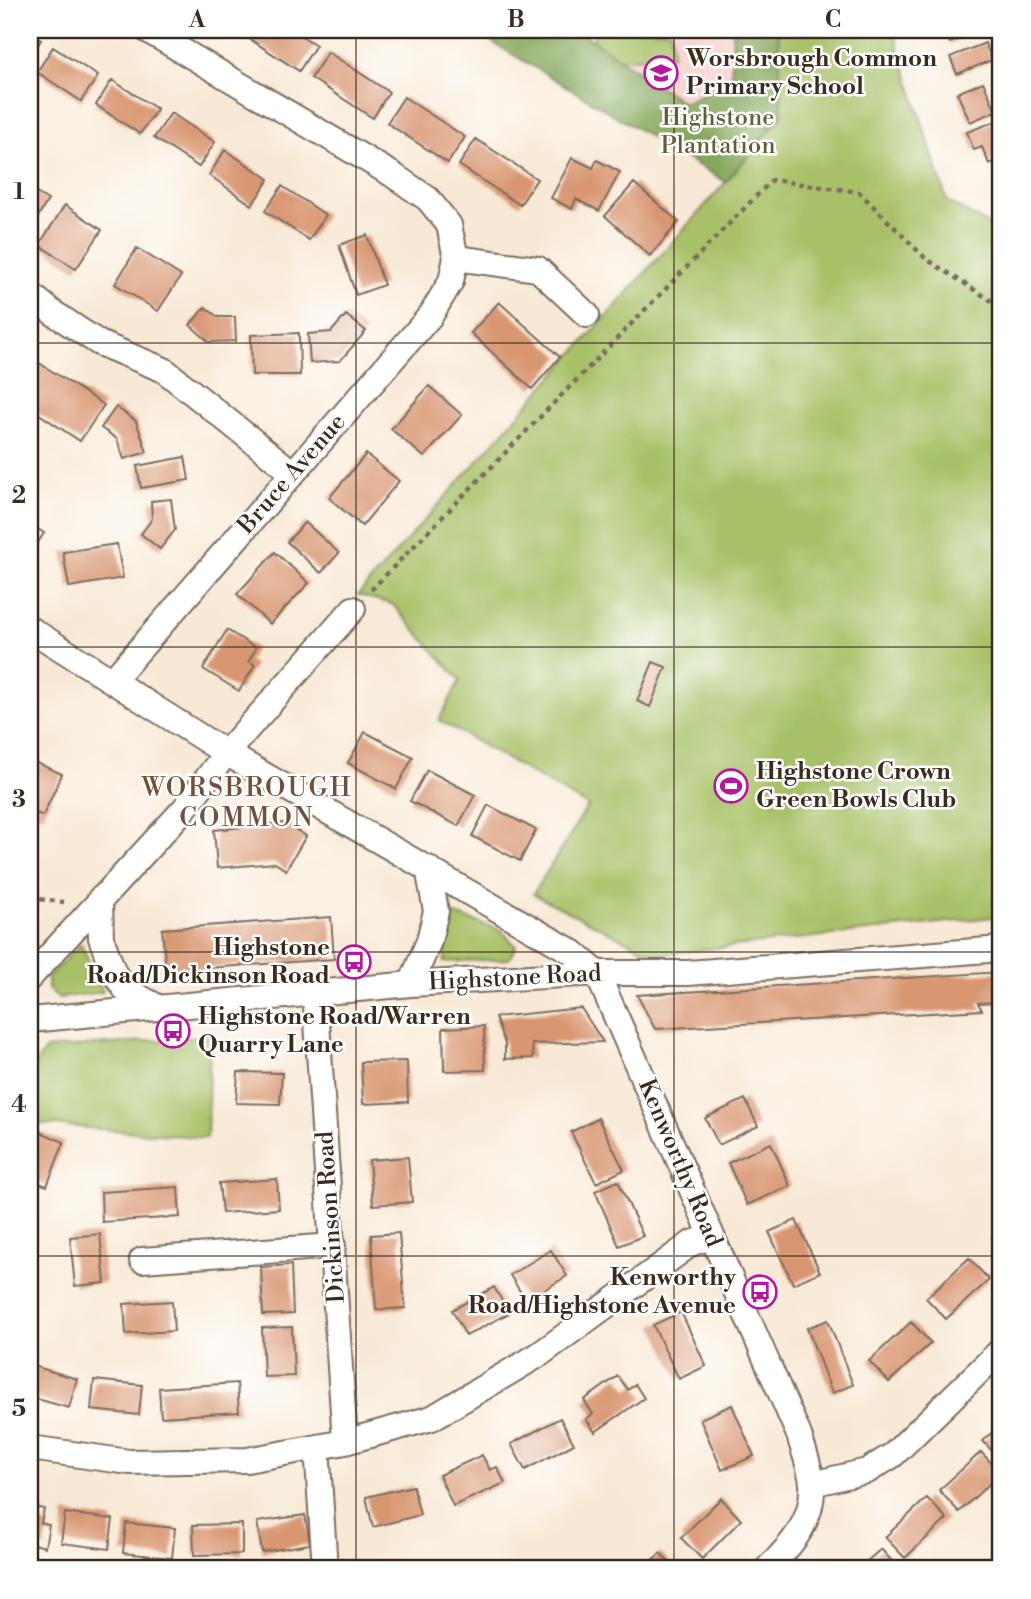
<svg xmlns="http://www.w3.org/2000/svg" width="1031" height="1599" font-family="'Libre Bodoni',serif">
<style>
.built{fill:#f7d0cc}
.green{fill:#a8c167;stroke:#727642;stroke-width:2}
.forest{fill:#86a75c;stroke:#60683d;stroke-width:2}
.building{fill:#d89671}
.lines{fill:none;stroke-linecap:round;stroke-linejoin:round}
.minor-casing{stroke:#7d6d5e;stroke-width:28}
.path{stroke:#7d6d5e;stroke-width:4.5;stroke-dasharray:5 5;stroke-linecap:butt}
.minor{stroke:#fff;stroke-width:24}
.grid{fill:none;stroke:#3b2a1e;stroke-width:2;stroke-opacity:0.55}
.labels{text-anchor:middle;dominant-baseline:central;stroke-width:5;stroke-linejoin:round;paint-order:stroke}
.poi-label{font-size:24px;font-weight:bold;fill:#3b2a1e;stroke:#fff;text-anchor:start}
.park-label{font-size:24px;fill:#615f38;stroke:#fff}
.street-label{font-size:24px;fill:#3b2a1e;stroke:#fff}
.neighbourhood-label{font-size:26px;letter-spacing:2px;fill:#72503b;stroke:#fff}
.neatline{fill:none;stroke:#3b2a1e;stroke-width:2.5}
.grid-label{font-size:23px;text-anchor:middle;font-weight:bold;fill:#3b2a1e}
</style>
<rect width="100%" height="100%" fill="#fff"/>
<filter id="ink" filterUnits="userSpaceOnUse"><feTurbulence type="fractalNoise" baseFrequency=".0143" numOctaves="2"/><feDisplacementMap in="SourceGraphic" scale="14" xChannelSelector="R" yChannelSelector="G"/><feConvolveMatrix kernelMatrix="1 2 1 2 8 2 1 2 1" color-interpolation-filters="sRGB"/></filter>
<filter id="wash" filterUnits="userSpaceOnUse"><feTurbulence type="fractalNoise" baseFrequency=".00686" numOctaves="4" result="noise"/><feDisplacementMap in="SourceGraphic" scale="28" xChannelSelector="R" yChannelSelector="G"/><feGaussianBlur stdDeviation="1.57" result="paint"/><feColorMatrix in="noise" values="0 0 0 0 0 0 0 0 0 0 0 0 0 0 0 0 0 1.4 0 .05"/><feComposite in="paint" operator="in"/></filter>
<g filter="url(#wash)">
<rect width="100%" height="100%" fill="#f8e9d6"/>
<path class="built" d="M472,30H778L726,182Z"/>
<path class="green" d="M594,30H671L673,55L596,61Z
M778,30H893L947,201L1001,232V916L655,955L533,894L588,806L439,720L460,680L392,604L358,595L726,182L782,116Z
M453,914L501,930L516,946L509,959L444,962Z
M81,944L103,992L59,998L48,989V977Z
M210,1036L207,1138L30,1123V1071L46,1049Z"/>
<path class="forest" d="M472,30H578L684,103L731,80L733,30H778L782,115L726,182Z"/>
<g id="blocks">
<path class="building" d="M236,30H292L316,45L299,71Z
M945,30H984L950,43Z
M30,33L41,40L30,57Z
M985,43L992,60L957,74L950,57Z
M53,47L98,76L81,101L37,72Z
M328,52L389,92L373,118L311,78Z
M112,80L157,109L140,134L96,105Z
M983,82L996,111L970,122L957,93Z
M404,97L465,137L448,163L387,123Z
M171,113L215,142L199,167L154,138Z
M996,121L1001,133V159L989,164L982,147L974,150L967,132Z
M476,139L537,179L520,205L459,165Z
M225,150L269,179L252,205L209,175Z
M572,158L593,168L597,160L620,172L599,211L576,199L572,209L551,198Z
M634,183L679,222L650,256L605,216Z
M282,186L326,215L309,240L265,211Z
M30,189L48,200L30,230Z
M65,205L102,230L76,269L39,245Z
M367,235L384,285L356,295L339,245Z
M137,248L181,276L158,311L115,284Z
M499,302L560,357L532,389L471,333Z
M205,307L218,317H235L236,341L209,342L190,325Z
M346,315L366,331L340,361L310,363L308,334L331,332Z
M299,333L300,375H252L251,335Z
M30,357L104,405L80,441L30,408Z
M429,386L462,415L424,457L391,429Z
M116,407L136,421L147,452L124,459L117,439L101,428Z
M366,454L399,481L362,526L329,498Z
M185,457L189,480L141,488L137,466Z
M171,499L175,530L160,549L141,534L152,519L151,501Z
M305,522L339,553L321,573L287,542Z
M30,524L44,533L30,555Z
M117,544L123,578L69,587L63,552Z
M275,552L309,583L270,624L237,594Z
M227,630L256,648L249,661L255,665L239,691L203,669Z
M653,662L666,667L650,707L637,701Z
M365,732L413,757L396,789L348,763Z
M30,760L62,774L43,816L30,810Z
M427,770L475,795L458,826L410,801Z
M488,805L536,830L520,861L472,836Z
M285,823L306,836L286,870L275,863L217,868L214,830Z
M331,917L334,959L166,971L162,929Z
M1001,972V1002L978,1003L982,1010L655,1029L637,995Z
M581,1008L603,1042L532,1044L533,1058L505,1059V1044L495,1017Z
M484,1026L485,1070L444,1071L443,1028Z
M407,1061L408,1102L363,1104L361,1062Z
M238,1072L282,1073L280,1104L236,1103Z
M745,1099L758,1126L719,1145L705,1118Z
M598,1118L624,1170L596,1183L571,1132Z
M36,1130L64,1142L47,1186L30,1180V1147Z
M771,1143L790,1186L747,1205L728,1163Z
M408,1157L412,1202L373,1205L369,1160Z
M277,1179L279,1209L222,1213L219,1183Z
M618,1181L643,1236L619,1246L595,1191Z
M178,1187L180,1217L102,1222L101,1192Z
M796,1220L820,1272L793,1284L769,1232Z
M1001,1229V1247L992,1238Z
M399,1233L405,1308L376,1310L371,1235Z
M100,1234L105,1283L75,1286L70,1237Z
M551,1250L567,1276L526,1301L510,1275Z
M969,1258L989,1280L946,1319L926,1298Z
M291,1265L293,1314L263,1315L261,1267Z
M494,1287L509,1313L466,1336L452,1310Z
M172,1301L174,1331L126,1334L124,1304Z
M681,1312L706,1366L679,1379L653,1325Z
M828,1320L853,1385L832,1393L807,1328Z
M911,1322L931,1343L889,1382L869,1361Z
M292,1327L294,1376L264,1377L262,1328Z
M30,1365L77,1379L69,1408L30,1397Z
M618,1376L628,1390L635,1384L644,1398L595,1432L586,1419L593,1414L584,1400Z
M94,1380L142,1385L139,1415L91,1410Z
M237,1383L239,1412L161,1417L159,1388Z
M732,1405L754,1456L722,1470L700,1419Z
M560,1418L574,1444L525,1470L511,1444Z
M1001,1424V1461L983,1441Z
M981,1452L1001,1473L959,1512L939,1490Z
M482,1455L490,1470L497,1467L505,1483L453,1506L439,1475Z
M413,1486L420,1515L373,1527L366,1497Z
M721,1498L741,1520L702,1559L681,1538Z
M927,1498L947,1519L905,1558L885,1537Z
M30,1506L44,1509L41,1523L49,1525L45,1547L30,1543Z
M65,1513L113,1519L109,1549L61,1543Z
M305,1515L310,1544L262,1552L257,1522Z
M126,1523L175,1528L172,1558L123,1553Z
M242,1524V1554L194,1555L193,1525Z
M881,1549L899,1569H858Z
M660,1553L676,1569H644Z"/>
</g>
</g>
<g filter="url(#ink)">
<use href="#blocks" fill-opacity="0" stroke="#7d6d5e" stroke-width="2"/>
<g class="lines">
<defs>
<path id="minor" d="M456,258L538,269L587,315
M30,294L52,312L99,343L164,370L293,473
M30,629L226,753L574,953L597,973L799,1435C803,1450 811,1468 812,1484C814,1520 792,1545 767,1569
M112,681L431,315L451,281L456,258L449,225L428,199L393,175L147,30
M100,899L101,938L114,973L126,990L160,1008
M30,977L185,808L226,753L353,609
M411,984L429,941L436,911L428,868
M315,992L345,1442
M30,1020L411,984L597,973H688L1001,949
M142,1260L333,1246
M317,1447L325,1569
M30,1448L129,1462L247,1460L345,1442L432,1418L540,1354L692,1243L711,1237
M812,1484L867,1471L893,1455L1001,1350"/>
</defs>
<use href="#minor" class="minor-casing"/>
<path class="path" d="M371,590L772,180L859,192L925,258L1001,307
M30,898L64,902"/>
<use href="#minor" class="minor"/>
</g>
</g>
<path class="grid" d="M356,30V1569M674,30V1569M30,343H1001M30,647H1001M30,952H1001M30,1256H1001"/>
<defs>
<symbol id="school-ring" viewBox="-11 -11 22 22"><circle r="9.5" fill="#fff" stroke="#b5179e" stroke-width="1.5"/><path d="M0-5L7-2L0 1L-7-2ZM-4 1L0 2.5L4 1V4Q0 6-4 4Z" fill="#b5179e"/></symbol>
<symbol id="stadium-ring" viewBox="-11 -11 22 22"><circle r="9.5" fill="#fff" stroke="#b5179e" stroke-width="1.5"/><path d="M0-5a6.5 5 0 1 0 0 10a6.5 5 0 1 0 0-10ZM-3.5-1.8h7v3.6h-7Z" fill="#b5179e"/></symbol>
<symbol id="bus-ring" viewBox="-11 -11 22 22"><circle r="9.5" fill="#fff" stroke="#b5179e" stroke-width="1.5"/><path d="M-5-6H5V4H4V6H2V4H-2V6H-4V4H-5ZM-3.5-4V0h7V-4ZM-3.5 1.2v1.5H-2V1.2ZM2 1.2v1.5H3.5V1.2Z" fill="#b5179e"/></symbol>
</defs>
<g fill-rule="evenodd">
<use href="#school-ring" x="642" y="54" width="38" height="38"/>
<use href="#stadium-ring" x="712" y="767" width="38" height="38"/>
<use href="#bus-ring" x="335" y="943" width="38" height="38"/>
<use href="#bus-ring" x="154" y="1012" width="38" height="38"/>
<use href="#bus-ring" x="741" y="1273" width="38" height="38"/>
</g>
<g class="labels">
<g class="poi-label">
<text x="686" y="59">Worsbrough Common<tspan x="686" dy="28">Primary School</tspan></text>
<text x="756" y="772">Highstone Crown<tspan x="756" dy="28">Green Bowls Club</tspan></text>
<text x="330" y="948" text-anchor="end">Highstone<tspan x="330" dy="28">Road/Dickinson Road</tspan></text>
<text x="198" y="1017">Highstone Road/Warren<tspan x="198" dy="28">Quarry Lane</tspan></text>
<text x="736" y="1278" text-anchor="end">Kenworthy<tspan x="736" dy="28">Road/Highstone Avenue</tspan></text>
</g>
<g class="park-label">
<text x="718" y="118">Highstone<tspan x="718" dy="28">Plantation</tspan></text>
</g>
<g class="street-label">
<text transform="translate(292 474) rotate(-49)">Bruce Avenue</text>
<text transform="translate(515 978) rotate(-3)">Highstone Road</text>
<text transform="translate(680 1163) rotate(67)">Kenworthy Road</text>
<text transform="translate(331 1217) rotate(-94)">Dickinson Road</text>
</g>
<g class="neighbourhood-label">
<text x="247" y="788">WORSBROUGH<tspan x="247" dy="30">COMMON</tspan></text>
</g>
</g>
<rect width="1031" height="1599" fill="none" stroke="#fff" stroke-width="77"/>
<rect x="38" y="38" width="954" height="1522" class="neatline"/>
<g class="grid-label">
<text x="197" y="27">A</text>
<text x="516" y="27">B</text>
<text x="833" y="27">C</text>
<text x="19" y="199">1</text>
<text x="19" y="503">2</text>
<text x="19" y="807">3</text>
<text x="19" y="1112">4</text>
<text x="19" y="1416">5</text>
</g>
</svg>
